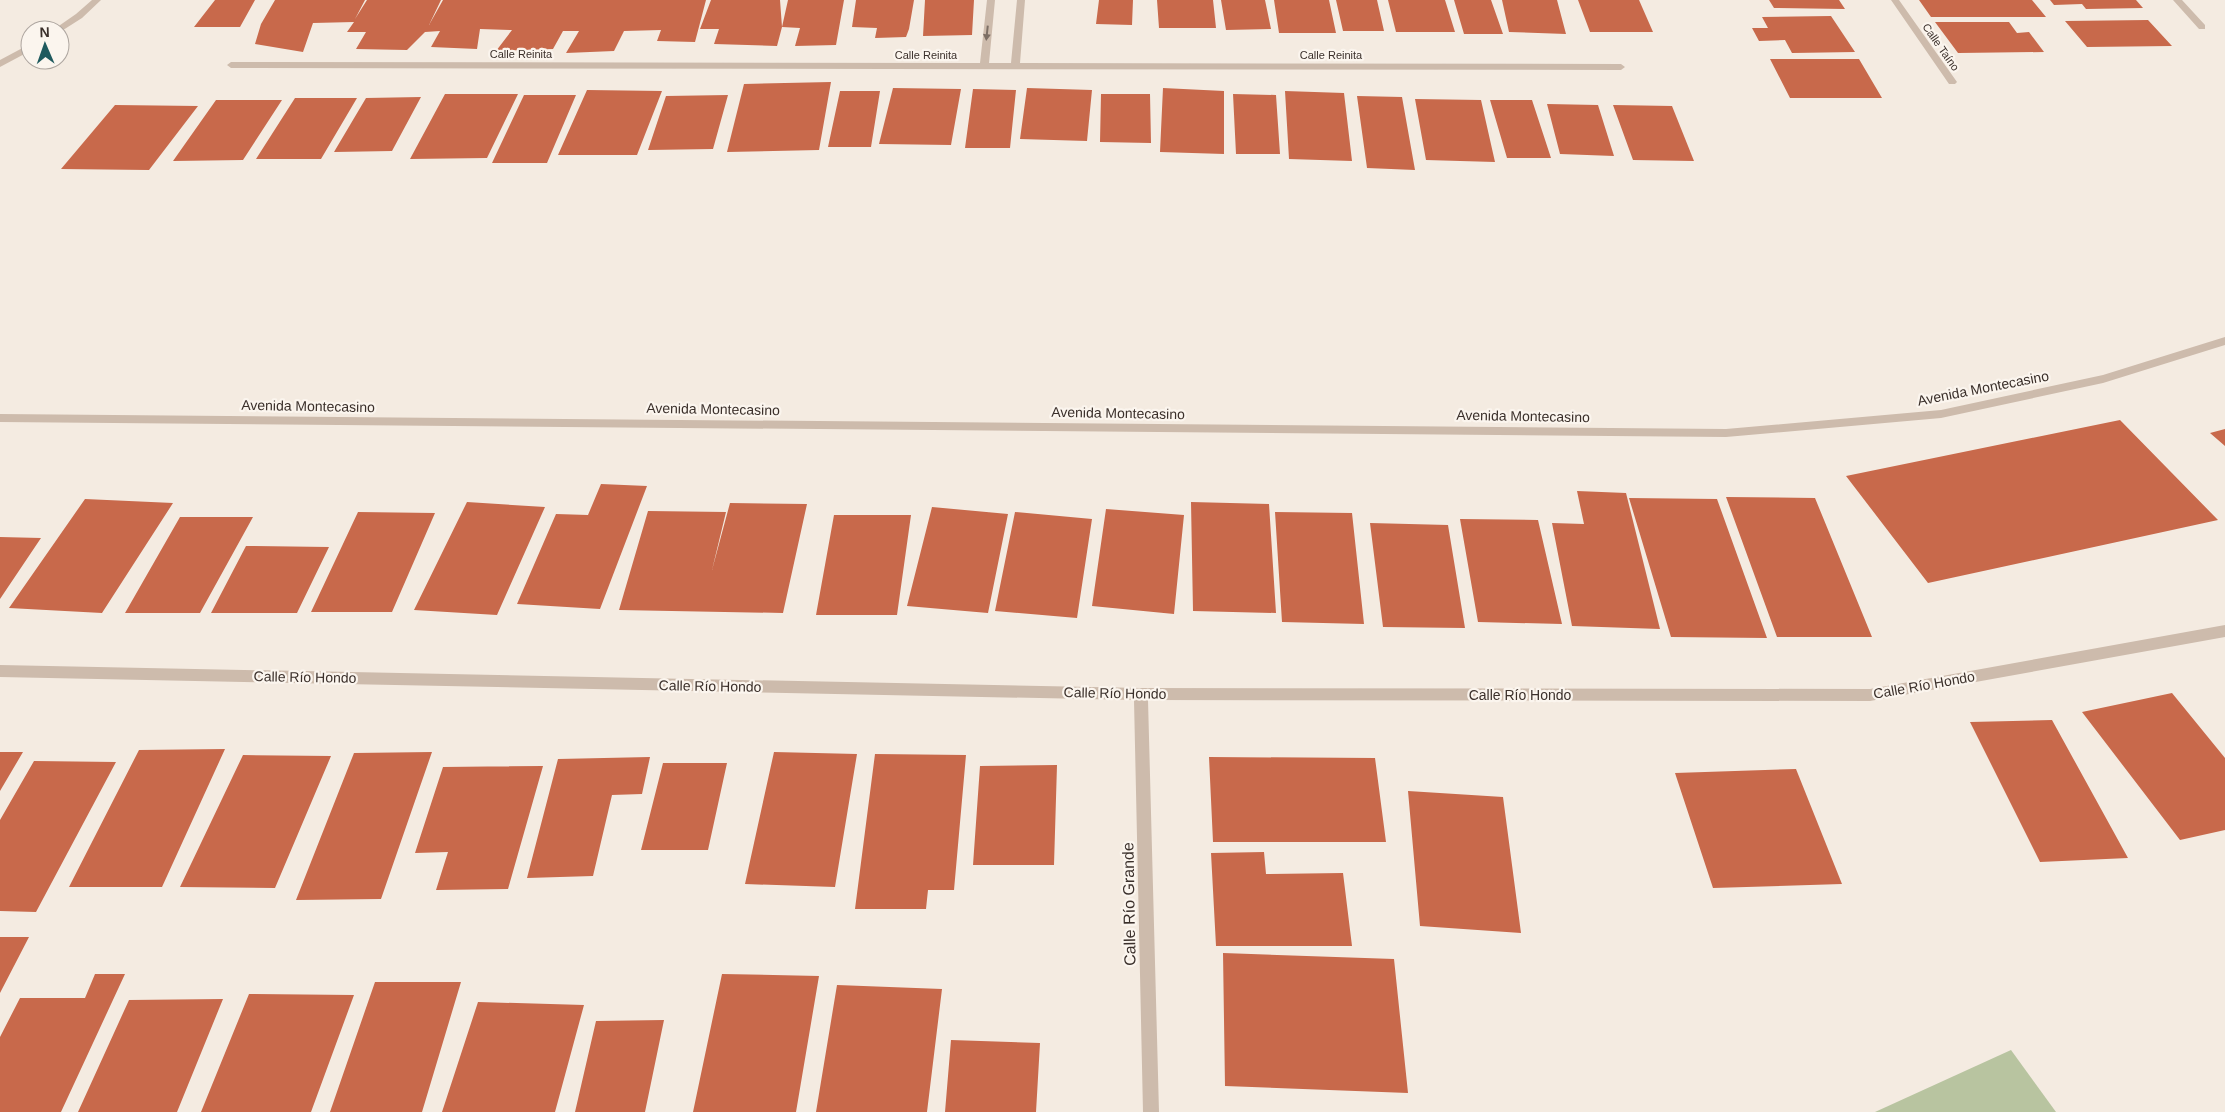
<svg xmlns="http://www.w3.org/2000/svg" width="2225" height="1112" font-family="Arial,sans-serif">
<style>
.green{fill:#b8c4a0}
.building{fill:#c8694b}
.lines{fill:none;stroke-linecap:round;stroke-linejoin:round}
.minor{fill:#cdbbac;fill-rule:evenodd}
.tertiary{fill:#cdbbac;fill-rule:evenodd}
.oneway{fill:#7d6f65}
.labels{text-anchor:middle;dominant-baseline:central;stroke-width:4.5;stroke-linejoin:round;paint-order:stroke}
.far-street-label{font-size:11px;fill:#3b302b;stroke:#fbf5ee}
.street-label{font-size:14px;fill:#3b302b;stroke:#fbf5ee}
.near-street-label{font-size:16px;fill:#3b302b;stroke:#fbf5ee}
</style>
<rect width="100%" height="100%" fill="#f4ebe1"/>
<path class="green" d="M2011,1050L2056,1112H1875Z"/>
<path class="building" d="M215,0H255L240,27H194Z
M275,0H365L355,19L367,0H441L429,25L443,0H706L695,42L657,41L661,30L624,31L614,51L566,53L579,31H563L553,49L496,51L512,30L480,29L477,49L431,47L440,31L425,32L407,50L356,49L366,32H347L354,22L313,23L303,52L255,44L261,24Z
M711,0H780L782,27L777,46L714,44L719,29H700Z
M788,0H844L836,45L795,46L800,28L782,27Z
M856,0H914L909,29L906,37L875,38L877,28L852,27Z
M925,0H974L972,35L923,36Z
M1099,0H1133L1132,25L1096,24Z
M1157,0H1213L1216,28H1159Z
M1221,0H1265L1271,29L1226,30Z
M1274,0H1329L1336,33H1279Z
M1336,0H1377L1384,31H1343Z
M1388,0H1445L1455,32H1396Z
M1454,0H1491L1503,34H1464Z
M1502,0H1557L1566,34L1509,32Z
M1578,0H1639L1653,32H1590Z
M1769,0H1839L1845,9L1774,8Z
M1919,0H2032L2046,17H1931Z
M2050,0H2136L2143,8L2086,9L2082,4L2054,5Z
M1831,16L1855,52L1792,53L1785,40L1759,41L1752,28H1768L1762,17Z
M2148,20L2172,46L2087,47L2065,21Z
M1935,22H2009L2017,33L2029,32L2044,52L1958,53Z
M1770,59H1859L1882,98H1790Z
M831,82L819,150L727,152L744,84Z
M893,88L961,89L951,145L879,144Z
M1027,88L1092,90L1087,141L1020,139Z
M1163,88L1224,91V154L1160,152Z
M973,89L1016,90L1010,148H965Z
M587,90L662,91L637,155H558Z
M840,91H880L871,147H828Z
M1285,91L1344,93L1352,161L1289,159Z
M445,94H518L487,158L410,159Z
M1101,94H1150L1151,143L1100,142Z
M1233,94L1276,95L1280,154H1236Z
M524,95H576L547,163H492Z
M728,95L713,149L648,150L666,96Z
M1357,96L1402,97L1415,170L1367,168Z
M421,97L392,151L334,152L366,98Z
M295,98H357L321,159H256Z
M1415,99L1481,100L1495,162L1426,160Z
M216,100H282L243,160L173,161Z
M1490,100H1532L1551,158H1507Z
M1547,104L1598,105L1614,156L1560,154Z
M115,105L198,106L149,170L61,169Z
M1613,105L1672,106L1694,161L1633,160Z
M2120,420L2218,520L1928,583L1846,476Z
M2225,429V446L2210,433Z
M601,484L647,486L600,609L517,604L556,514L588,515Z
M1577,491L1626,493L1660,629L1572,626L1552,523L1584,524Z
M1726,497L1815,498L1872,637H1777Z
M1629,498L1717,499L1767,638L1671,637Z
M85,499L173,503L102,613L9,608Z
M467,502L545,507L497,615L414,610Z
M1191,502L1269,504L1276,613L1193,611Z
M730,503L807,504L783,613L619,610L648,511L726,512L712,570Z
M932,507L1008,514L988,613L907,606Z
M1106,509L1184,515L1174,614L1092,606Z
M358,512L435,513L392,612H311Z
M1015,512L1092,519L1077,618L995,611Z
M1275,512L1352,513L1364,624L1282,622Z
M834,515H911L897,615H816Z
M180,517H253L200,613H125Z
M1460,519L1538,520L1562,624L1478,622Z
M1370,523L1448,525L1465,628L1383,627Z
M0,537L41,538L0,599Z
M246,546L329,547L297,613H211Z
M2172,693L2225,758V830L2180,840L2082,712Z
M2052,720L2128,858L2040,862L1970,722Z
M225,749L162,887H69L139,750Z
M0,752H23L0,791Z
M432,752L381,899L296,900L354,753Z
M774,752L857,754L835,887L745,884Z
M875,754L966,755L954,890H928L926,909H855Z
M243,755L331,756L275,888L180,887Z
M650,757L642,794L612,795L593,876L527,878L558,759Z
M1209,757L1375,758L1386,842H1213Z
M34,761L116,762L36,912L0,911V820Z
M663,763H727L708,850H641Z
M1057,765L1054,865H973L980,766Z
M543,766L508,889L436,890L448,852L415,853L443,767Z
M1796,769L1842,884L1713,888L1675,773Z
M1408,791L1503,797L1521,933L1420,926Z
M1264,852L1266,874L1343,873L1352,946H1216L1211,853Z
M0,937H29L0,993Z
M1223,953L1394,959L1408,1093L1225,1086Z
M95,974H125L61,1112H0V1037L20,998H85Z
M722,974L819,976L796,1112H693Z
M375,982H461L422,1112H330Z
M837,985L942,989L927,1112H816Z
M249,994L354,995L311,1112H201Z
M223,999L177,1112H78L129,1000Z
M478,1002L584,1005L555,1112H442Z
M664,1020L645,1112H575L596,1021Z
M951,1040L1040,1043L1036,1112H945Z"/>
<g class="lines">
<path class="minor" d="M987,0H995L989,63H1011L1017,0H1025L1020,63L1621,64L1625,67L1621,70L231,68L227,65L231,62L980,63Z
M1891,0H1899L1957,82L1955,84H1949Z
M2173,0H2182L2205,25V29H2199Z
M2225,625V637L1870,701L1148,700L1159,1112H1143L1134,700L0,677V665L1141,688L1870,689Z"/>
<path class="tertiary" d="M92,0H101L82,18L60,32V30H53L76,14Z
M30,44V51L0,67V60Z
M2225,337V345L2103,383L1941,418L1726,437L0,422V414L1726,429L1941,410L2103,375Z"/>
</g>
<defs><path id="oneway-solid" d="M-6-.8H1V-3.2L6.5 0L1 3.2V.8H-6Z" transform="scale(1.25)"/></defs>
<use class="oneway" href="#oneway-solid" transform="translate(987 33) rotate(96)"/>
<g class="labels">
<g class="far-street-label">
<text transform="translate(1941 47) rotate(55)">Calle Taíno</text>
<text x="521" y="54">Calle Reinita</text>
<text x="926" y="55">Calle Reinita</text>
<text x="1331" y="55">Calle Reinita</text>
</g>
<g class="street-label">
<text transform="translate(1983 388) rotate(-11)">Avenida Montecasino</text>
<text transform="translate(308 406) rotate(1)">Avenida Montecasino</text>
<text transform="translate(713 409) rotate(1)">Avenida Montecasino</text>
<text transform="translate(1118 413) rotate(1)">Avenida Montecasino</text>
<text transform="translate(1523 416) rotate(1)">Avenida Montecasino</text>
<text transform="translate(305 677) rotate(1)">Calle Río Hondo</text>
<text transform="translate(1924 685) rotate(-10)">Calle Río Hondo</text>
<text transform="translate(710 686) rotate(1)">Calle Río Hondo</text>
<text transform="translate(1115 693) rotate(1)">Calle Río Hondo</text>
<text x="1520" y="695">Calle Río Hondo</text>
</g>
<g class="near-street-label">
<text transform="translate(1129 904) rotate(-91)">Calle Río Grande</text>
</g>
</g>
<g transform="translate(45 45) rotate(358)"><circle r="24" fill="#fbf5ee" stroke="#aea6a0"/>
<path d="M0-4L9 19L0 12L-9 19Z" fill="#1f5a5e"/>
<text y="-8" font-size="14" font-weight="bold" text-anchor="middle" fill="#3b302b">N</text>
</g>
</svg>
